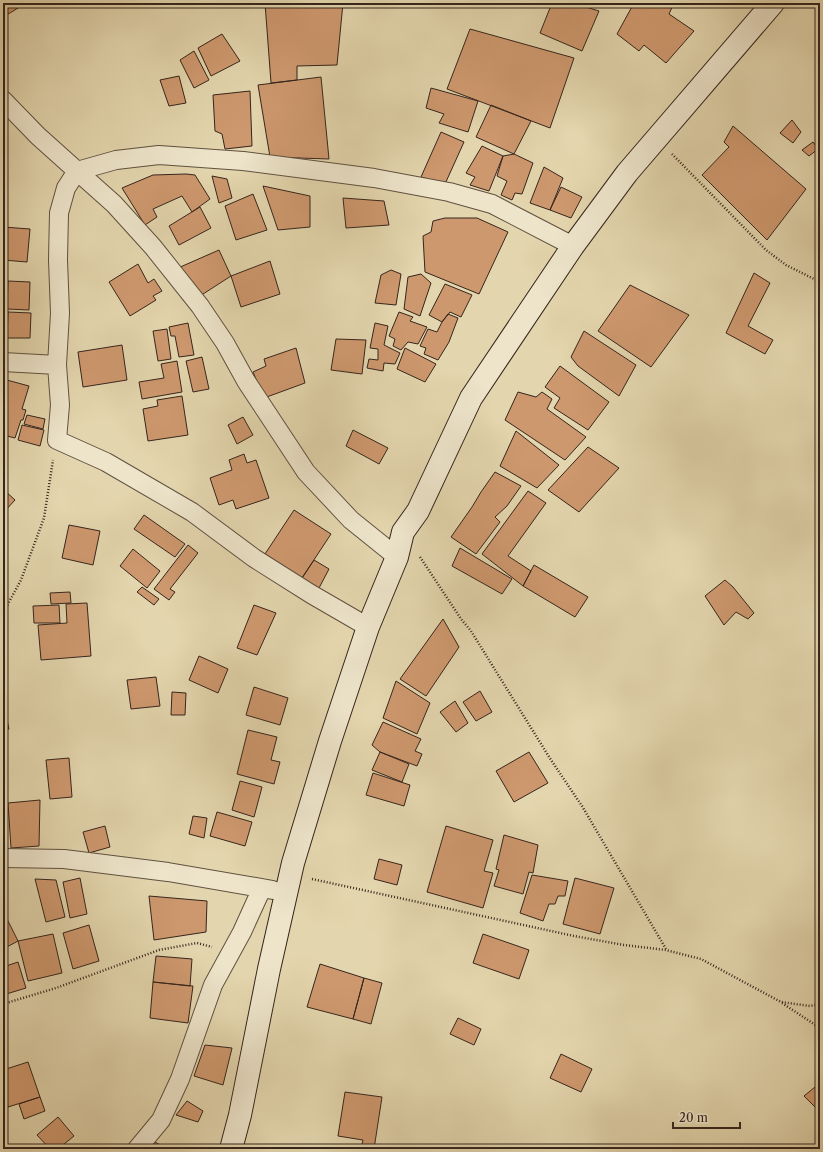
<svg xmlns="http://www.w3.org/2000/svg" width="823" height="1152" font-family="'Libre Caslon Text',serif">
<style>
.building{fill:#ce986e;stroke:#35251c}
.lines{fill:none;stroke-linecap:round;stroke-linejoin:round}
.street-casing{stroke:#605140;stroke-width:20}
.secondary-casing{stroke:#35251c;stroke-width:24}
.path{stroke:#35251c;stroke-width:2.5;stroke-dasharray:1 2;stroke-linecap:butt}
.street{stroke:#ede4ca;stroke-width:18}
.secondary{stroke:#ede4ca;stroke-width:22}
</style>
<rect width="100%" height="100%" fill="#e3d5ad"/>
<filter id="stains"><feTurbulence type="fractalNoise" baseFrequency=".005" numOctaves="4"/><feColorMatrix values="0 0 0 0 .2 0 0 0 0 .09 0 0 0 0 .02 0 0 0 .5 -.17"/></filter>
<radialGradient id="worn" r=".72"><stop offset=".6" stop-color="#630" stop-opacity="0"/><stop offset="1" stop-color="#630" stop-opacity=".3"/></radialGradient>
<path class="building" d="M3,3H22L23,5L5,16L3,13Z
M265,3H343L337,65L297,66V80L271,83Z
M552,3H573L599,11L582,51L540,33Z
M634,3H674L669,14L694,31L666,63L644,45L639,51L617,34Z
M470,29L574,58L550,128L447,89Z
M222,34L240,61L211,76L198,48Z
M194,51L209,80L194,88L180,60Z
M179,76L186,103L169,106L160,80Z
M321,77L329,159L270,157L258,85Z
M431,88L478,101L468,132L439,123L444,114L426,108Z
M250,91L252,146L225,149L222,134L215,131L213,95Z
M491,105L531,121L514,154L476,137Z
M792,120L801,132L793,143L780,133Z
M733,126L806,189L767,240L702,175L729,147L724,142Z
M441,132L464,142L445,184L421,177Z
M813,142L818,149L809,156L802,150Z
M482,146L503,156L489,191L470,185L475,177L466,173Z
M514,154L533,163L522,194L515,193L512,200L501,195L507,181L497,176L503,156Z
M544,167L563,178L550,210L530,203Z
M186,174L195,175L210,199L192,212L182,196L153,209L157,217L145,225L122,188L153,175Z
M212,176L227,179L232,198L219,203Z
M263,186L310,196V227L278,230Z
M561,187L582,197L571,218L550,210Z
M253,194L267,230L236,240L225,206Z
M343,198L384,201L389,225L346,228Z
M200,207L211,228L179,245L169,226Z
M445,218H477L508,232L479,294L425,272L423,236L431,232L433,221Z
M3,227L30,229L27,262L3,260Z
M219,250L231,276L200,296L178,268Z
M270,261L280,294L241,307L231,276Z
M138,264L148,283L154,279L162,291L153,296L156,300L130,316L109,282Z
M391,270L401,274L396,305L375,303L381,275Z
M754,273L770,283L748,326L773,340L765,354L726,333Z
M421,274L431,283L420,316L404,309L408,277Z
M8,281L30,282L29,310L7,309Z
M445,284L472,295L461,317L450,312L442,322L429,315Z
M630,285L689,315L651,367L598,331Z
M8,312L31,313L30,338H7Z
M399,312L413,317L410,321L427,327L418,344L408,342L401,350L393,346L395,339L389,336Z
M448,314L458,318L449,342L438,360L424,354L426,348L420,346L428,329L437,332L442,322Z
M188,323L194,355L179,357L175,336H171L169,327Z
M375,323L388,326L384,345L400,353L395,364L384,363L383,371L367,368L369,359L378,360V349L370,348Z
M167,329L171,359L158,361L153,331Z
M584,331L636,365L619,396L578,366L571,357Z
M336,339L366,340L362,374L331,370Z
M122,345L127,380L83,387L78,352Z
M296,348L305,383L264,398L253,372L266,366L264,359Z
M405,348L436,364L425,382L397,369Z
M202,357L209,389L193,392L186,361Z
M177,361L182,392L142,399L139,382L164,378L161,364Z
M560,366L609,402L588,430L554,408L560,398L545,387Z
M3,379L29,386L22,409L26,410L23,420H21L15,438L3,435Z
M518,392L536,397L542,392L552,399L547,409L586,437L565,460L505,420Z
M182,396L188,435L148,441L143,409L158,406L157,400Z
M27,415L45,419L43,429L24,424Z
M243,417L253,435L237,444L228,425Z
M22,425L44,430L40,446L18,440Z
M353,430L388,448L379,464L346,446Z
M516,431L559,465L537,488L500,466Z
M588,447L619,468L579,512L548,490Z
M244,454L247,463L256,460L269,498L236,509L233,500L219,505L210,478L232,470L229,460Z
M495,472L521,486L507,506L495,517L500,522L476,554L451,537L472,507L481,492Z
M3,489L15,500L3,513Z
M528,491L546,503L508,556L531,571L523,586L482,554Z
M294,510L331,534L302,578L265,554Z
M144,515L185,544L175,557L134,529Z
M69,525L100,531L93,565L62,558Z
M188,545L198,553L170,589L175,592L169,600L154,589Z
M460,548L512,579L502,594L452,566Z
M133,549L160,571L147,588L120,566Z
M314,560L329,569L319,588L302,578Z
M534,565L588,597L575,617L523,586Z
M725,580L733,587L754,613L748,619L736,612L724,625L705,596Z
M142,587L159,599L154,605L137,592Z
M70,592L71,603L51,604L50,593Z
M87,603L91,656L41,660L38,625L67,623L66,604Z
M59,605L60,623H34L33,606Z
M254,605L276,613L257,655L237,648Z
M443,619L459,647L426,696L400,679Z
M199,656L228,669L218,693L189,680Z
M156,677L160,706L131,709L127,680Z
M396,681L430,703L417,734L383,718Z
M254,687L288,698L280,725L246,715Z
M480,691L492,712L476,721L463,702Z
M172,692L186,693L185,715H171Z
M455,701L468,723L456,732L440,712Z
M6,715L9,729L3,730V716Z
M383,722L421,739L415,751L422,754L417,766L380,752L372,745Z
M248,730L277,737L271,760L280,762L274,784L237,774Z
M380,752L409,764L402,782L372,770Z
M529,752L548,783L514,802L496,771Z
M69,758L72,797L50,799L46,760Z
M373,773L410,785L404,806L366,795Z
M240,781L262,787L254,817L232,810Z
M40,800L39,846L11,848L8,803Z
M217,812L252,822L245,846L210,836Z
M193,816L207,818L204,838L189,834Z
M105,826L110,847L89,853L83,832Z
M446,826L493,840L484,871L493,873L483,908L427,892Z
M504,835L538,845L533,873L529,872L523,894L494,886L499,870L496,869Z
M379,859L402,865L397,885L374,879Z
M532,875L568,881L565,896H558L555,904H549L543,921L520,913Z
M80,878L87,914L70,918L63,882Z
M575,878L614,888L600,934L563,924Z
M35,879L56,880L65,917L46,922Z
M149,896L207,901L206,932L154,940Z
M3,911L18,941L3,949Z
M89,925L99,961L73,969L63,933Z
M53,934L62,973L28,981L18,941Z
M483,934L529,950L519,979L473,963Z
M156,956L192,959L190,986L153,982Z
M18,962L26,988L3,995V967Z
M320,964L364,978L353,1019L307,1007Z
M364,978L382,983L371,1024L353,1019Z
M153,982L193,986L188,1023L150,1018Z
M458,1018L481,1029L474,1045L450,1034Z
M205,1045L232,1048L223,1085L194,1076Z
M561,1054L592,1069L581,1092L550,1078Z
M28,1062L40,1097L8,1107L3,1091V1070Z
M820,1083V1112L804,1096Z
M345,1092L382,1097L374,1149L361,1148L363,1140L338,1136Z
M40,1097L45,1111L24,1119L19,1104Z
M187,1101L203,1111L198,1122L176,1115Z
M58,1117L74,1136L58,1149H50L37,1135Z
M155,1142L167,1149H151Z"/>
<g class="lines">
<defs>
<path id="street" d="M3,100L38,136L77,171L116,160L159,155L243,161L374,178L449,192L492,204L573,246
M3,362L57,365
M368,627L311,594L254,558L192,512L106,462L57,440L60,405L57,365L60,313L58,260L59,213L66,188L77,171L114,204L153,247L200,306L225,343L246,381L306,472L351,520L397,557
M3,858L64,859L168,872L273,890
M137,1149L161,1120L180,1079L213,985L242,932L262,888"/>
<path id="secondary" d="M231,1149L240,1115L269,969L293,863L330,741L368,627L397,557L403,532L418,511L471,398L573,246L627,173L773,3"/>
</defs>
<use href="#street" class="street-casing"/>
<use href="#secondary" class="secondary-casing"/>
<path class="path" d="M672,154L766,250L786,265L820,282
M420,557L461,619L471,631L551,760L582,806L666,949
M3,613L21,580L44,518L53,460
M312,879L574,936L624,945L666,950L701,959L781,1002L810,1006L820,1004
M782,1003L820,1028
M3,1004L56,988L159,950L197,943L212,947"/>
<use href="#street" class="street"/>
<use href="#secondary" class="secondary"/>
</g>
<rect width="823" height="1152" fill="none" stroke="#e3d5ad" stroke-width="16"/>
<rect x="4" y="4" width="815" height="1144" fill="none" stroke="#35251c" stroke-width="2"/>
<rect x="8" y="8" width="807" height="1136" fill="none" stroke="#35251c"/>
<path d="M673 1122v6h67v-6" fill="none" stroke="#35251c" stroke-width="2"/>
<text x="679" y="1122" font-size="12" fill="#35251c" stroke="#ede4ca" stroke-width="3" paint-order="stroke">20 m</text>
<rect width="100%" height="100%" filter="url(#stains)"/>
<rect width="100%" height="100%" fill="url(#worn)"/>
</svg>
